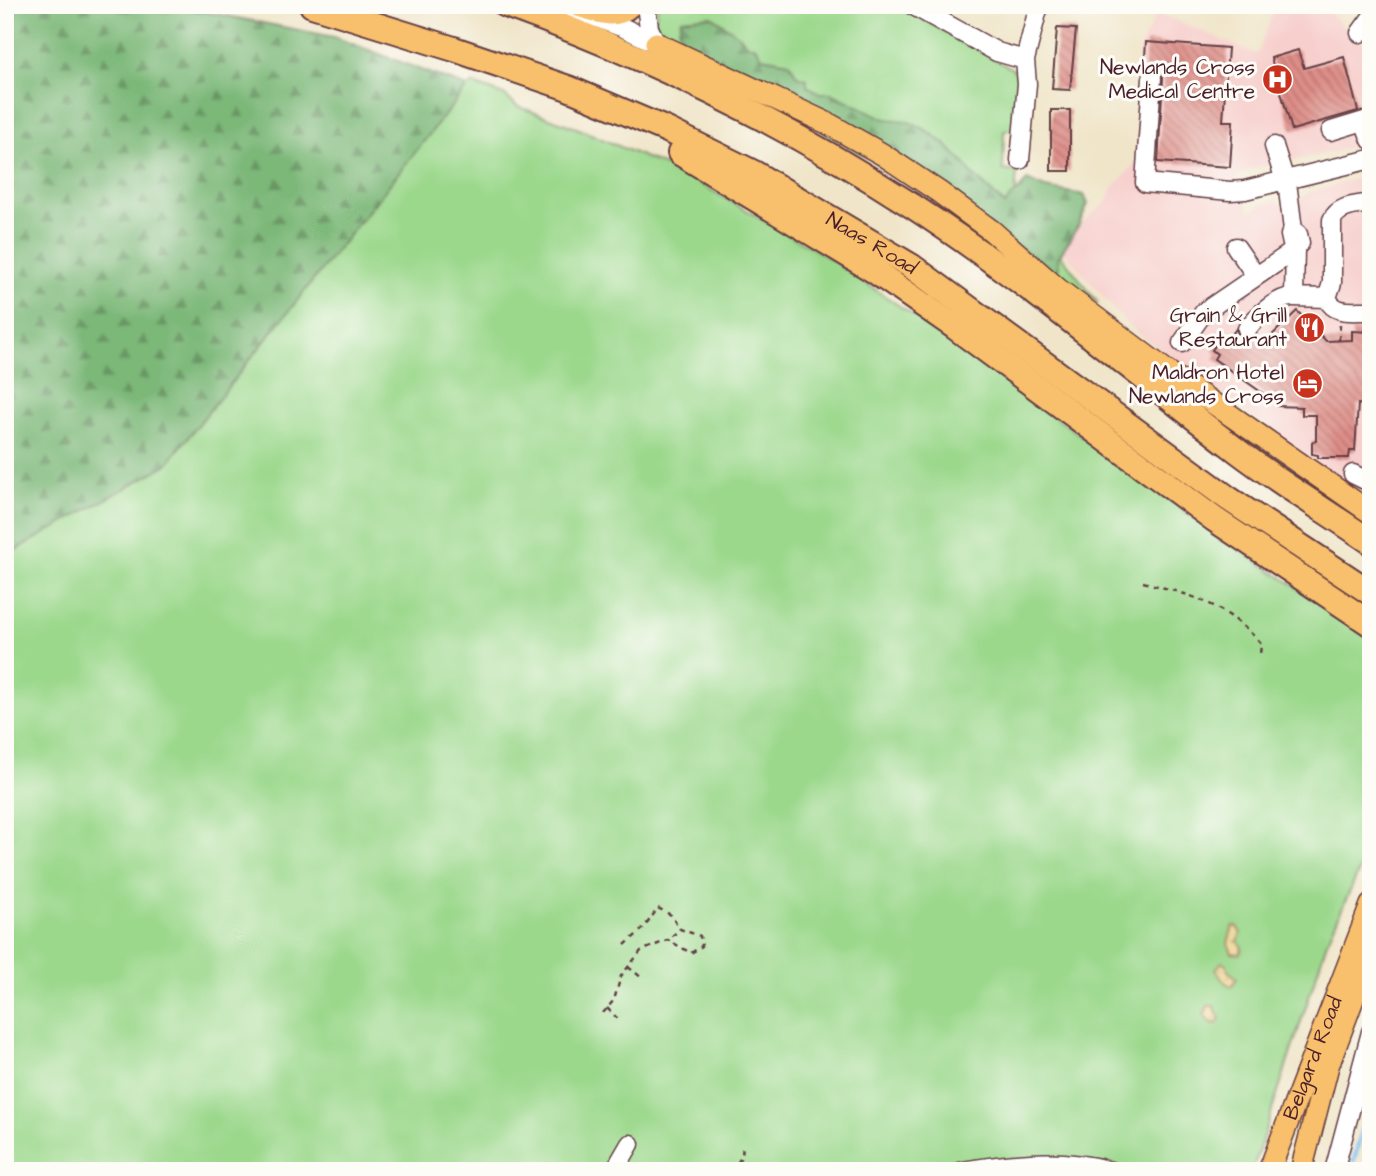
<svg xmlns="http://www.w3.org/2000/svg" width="1376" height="1176" font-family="'Architects Daughter',sans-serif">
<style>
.built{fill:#f7d0cd}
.green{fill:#9bd88c;stroke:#727c5c;stroke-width:2}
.forest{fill:url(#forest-firs);stroke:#636c52;stroke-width:2}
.sand{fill:url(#sand-dots);stroke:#9c7c64;stroke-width:2}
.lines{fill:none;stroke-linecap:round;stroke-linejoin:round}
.stream{stroke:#79bef0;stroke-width:4.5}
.building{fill:url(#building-back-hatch)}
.minor-casing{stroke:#633d43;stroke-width:21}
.major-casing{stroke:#633d43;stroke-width:24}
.highway-casing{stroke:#633d43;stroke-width:28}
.path{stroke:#633d43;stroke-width:2.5;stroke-dasharray:5 5;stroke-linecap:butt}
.minor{stroke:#fff;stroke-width:18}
.major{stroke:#f8bf6c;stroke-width:21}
.highway{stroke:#f8bf6c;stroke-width:24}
.labels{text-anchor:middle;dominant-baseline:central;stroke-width:6;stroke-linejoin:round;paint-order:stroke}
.poi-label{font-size:21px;fill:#4a1f2b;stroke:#fdfcf7;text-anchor:end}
.street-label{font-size:21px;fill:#4a1f2b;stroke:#fdfcf7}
</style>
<defs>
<pattern id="forest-firs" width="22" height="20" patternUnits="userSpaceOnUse" patternTransform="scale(1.75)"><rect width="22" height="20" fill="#7cb878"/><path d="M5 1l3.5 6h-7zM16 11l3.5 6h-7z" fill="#689563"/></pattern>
<pattern id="sand-dots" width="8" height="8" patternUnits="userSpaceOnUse" patternTransform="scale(1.75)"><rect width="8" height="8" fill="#eeda9e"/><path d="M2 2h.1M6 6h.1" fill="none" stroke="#cebb88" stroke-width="1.8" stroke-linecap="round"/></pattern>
<pattern id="building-back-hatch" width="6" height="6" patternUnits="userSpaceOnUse" patternTransform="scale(1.75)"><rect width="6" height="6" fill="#de8e88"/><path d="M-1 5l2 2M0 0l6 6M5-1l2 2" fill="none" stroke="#b6736f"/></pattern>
</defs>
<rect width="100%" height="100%" fill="#fdfcf7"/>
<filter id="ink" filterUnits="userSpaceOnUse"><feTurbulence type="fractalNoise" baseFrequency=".0143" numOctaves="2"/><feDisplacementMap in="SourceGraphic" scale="14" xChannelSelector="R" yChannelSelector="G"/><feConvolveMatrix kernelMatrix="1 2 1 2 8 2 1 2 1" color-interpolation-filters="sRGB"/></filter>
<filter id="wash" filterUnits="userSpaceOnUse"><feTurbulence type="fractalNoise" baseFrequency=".00686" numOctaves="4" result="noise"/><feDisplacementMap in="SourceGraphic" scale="28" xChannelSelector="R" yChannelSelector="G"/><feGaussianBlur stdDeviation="1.57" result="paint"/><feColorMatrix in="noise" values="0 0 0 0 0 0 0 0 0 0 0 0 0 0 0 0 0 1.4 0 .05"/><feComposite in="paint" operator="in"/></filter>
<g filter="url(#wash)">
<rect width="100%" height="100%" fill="#f0e5c9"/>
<path class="built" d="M1276,5H1322L1357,41L1368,40L1366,34L1371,28V141L1333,152L1251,169L1236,178L1250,212L1262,204L1276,201L1284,206L1299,201L1308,192L1371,175V499L1332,475L1143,337L1125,322L1065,253L1064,245L1078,226L1108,201L1111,190L1137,161L1139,50L1157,13L1257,54Z"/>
<path class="green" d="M658,5H897L1014,70L1020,83L1019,128L1004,131L1003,170L1017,172L1015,196L1098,303L1038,263L1000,233L666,43L655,20Z
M473,84L504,95L517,106L579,129L683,174L821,253L944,336L1218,535L1346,620L1371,641V844L1327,942L1252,1171H5V556L166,465L467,87Z"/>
<path class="forest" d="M5,5H162L207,12L334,37L467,87L166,465L5,556Z
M712,16L741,37L746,44L755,46L762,57L789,62L797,76L807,79V86L820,93H831L885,119L906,121L923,128L944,143L964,163L971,173L1005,205C1010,195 1021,191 1027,180L1045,188L1084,195L1088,204L1078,226L1058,258L1059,268L1053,271L1044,263L715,58L685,44L679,30L681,19Z"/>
<path class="sand" d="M1233,926H1237L1241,934L1238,942L1242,948L1240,954L1232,953L1228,943Z
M1222,962L1226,964L1228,971L1237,978L1232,986C1226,985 1218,975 1216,969Z
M1208,1006H1214L1220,1019L1216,1024L1210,1022L1204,1014Z"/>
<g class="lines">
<path class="stream" d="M1351,1171L1371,1099"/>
</g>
<g id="blocks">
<path class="building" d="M1057,28L1076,29L1070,90L1052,89Z
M1146,42L1228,48L1223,121H1233L1230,167L1158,162L1163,78L1158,68L1152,67L1144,70Z
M1298,50L1304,68L1344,57L1358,111L1292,130L1271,58Z
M1051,110H1070V171H1051Z
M1297,311L1326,341L1352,340V331L1371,332L1368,405L1358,404L1355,451H1350L1349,458H1318V455L1312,454V442L1316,441V415H1302V407L1277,406L1271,399L1214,359L1217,354L1212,350L1222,335L1228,339L1236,329L1240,338L1246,340L1254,338L1263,344Z"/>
</g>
</g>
<g filter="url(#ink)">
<use href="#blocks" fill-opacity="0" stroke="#633d43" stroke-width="2"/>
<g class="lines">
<defs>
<path id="minor" d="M561,5L624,28L656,43
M646,5L649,28L656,43
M912,5L997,52L1025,60
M1360,33L1371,18
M1152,78L1145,183L1230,191L1245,190L1371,159
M1331,131L1364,121L1371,140
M1274,146L1288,190L1293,230L1290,235L1292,244L1295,248L1300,243L1298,234L1293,230
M1020,160L1027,84L1025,60L1039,5
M1371,203C1356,206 1339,205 1332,220V283L1327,298C1335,316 1354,310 1371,311
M1236,247L1256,276
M1295,248L1294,297L1327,298
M1247,329C1256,317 1278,296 1294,297
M1182,343L1204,312L1295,250
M1353,474L1371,483
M609,1171L616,1168L630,1144
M962,1171C1012,1163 1063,1157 1111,1171
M1334,1171L1371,1032"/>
<g id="major">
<path d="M656,43L829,124L882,154L939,192L992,231L1058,289L1164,369L1371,513"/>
<path id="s1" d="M1269,1171L1371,905"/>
<path d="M1301,1171L1328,1066L1371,951"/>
</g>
<g id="highway">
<path id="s2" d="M312,5L454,49L568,88L667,130L754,173L911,266L1229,499L1371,593"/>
<path d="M506,5C650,57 786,124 914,207C1026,280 1129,368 1235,449C1278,482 1326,511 1371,542"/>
<path d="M580,5C597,10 614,19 629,5"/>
<path d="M680,153L873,270L955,327L1214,519L1371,624"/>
</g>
</defs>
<use href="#minor" class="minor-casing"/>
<use href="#major" class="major-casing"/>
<use href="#highway" class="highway-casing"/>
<path class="path" d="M1339,340L1340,325
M1368,400H1371
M1143,582C1195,596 1222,603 1261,643L1260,655
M625,945L644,928L658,908L671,915L680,929
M628,967L641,977
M607,1008L618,1019
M603,1013L614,1000L621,976L641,951L668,940L691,953L702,946L700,936L680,929L668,940
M733,1171L742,1155L743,1145"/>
<use href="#minor" class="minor"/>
<use href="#major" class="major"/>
<use href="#highway" class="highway"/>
</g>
</g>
<defs>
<symbol id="hospital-disc" viewBox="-11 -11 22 22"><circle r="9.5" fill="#c8321e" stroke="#fdfcf7"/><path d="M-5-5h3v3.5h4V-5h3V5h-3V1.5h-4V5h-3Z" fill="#fff"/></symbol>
<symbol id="restaurant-disc" viewBox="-11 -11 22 22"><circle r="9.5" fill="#c8321e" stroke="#fdfcf7"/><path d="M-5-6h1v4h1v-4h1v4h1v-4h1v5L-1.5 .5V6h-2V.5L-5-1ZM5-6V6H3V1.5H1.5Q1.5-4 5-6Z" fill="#fff"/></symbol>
<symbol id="hotel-disc" viewBox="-11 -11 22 22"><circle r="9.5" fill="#c8321e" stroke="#fdfcf7"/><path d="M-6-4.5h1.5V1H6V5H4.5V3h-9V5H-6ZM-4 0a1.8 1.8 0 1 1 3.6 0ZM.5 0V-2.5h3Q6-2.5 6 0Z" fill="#fff"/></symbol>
</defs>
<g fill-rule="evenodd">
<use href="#hospital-disc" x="1260" y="62" width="35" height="35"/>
<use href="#restaurant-disc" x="1292" y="310" width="35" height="35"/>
<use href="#hotel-disc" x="1290" y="366" width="35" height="35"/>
</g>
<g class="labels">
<g class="poi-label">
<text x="1255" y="67">Newlands Cross<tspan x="1255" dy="24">Medical Centre</tspan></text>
<text x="1287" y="315">Grain &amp; Grill<tspan x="1287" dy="24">Restaurant</tspan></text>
<text x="1284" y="372">Maldron Hotel<tspan x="1284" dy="24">Newlands Cross</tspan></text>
</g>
<g class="street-label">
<text stroke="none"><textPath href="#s2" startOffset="611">Naas Road</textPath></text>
<text stroke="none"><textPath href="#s1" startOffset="121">Belgard Road</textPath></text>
</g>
</g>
<rect width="1376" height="1176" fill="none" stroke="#fdfcf7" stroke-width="28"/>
</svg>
